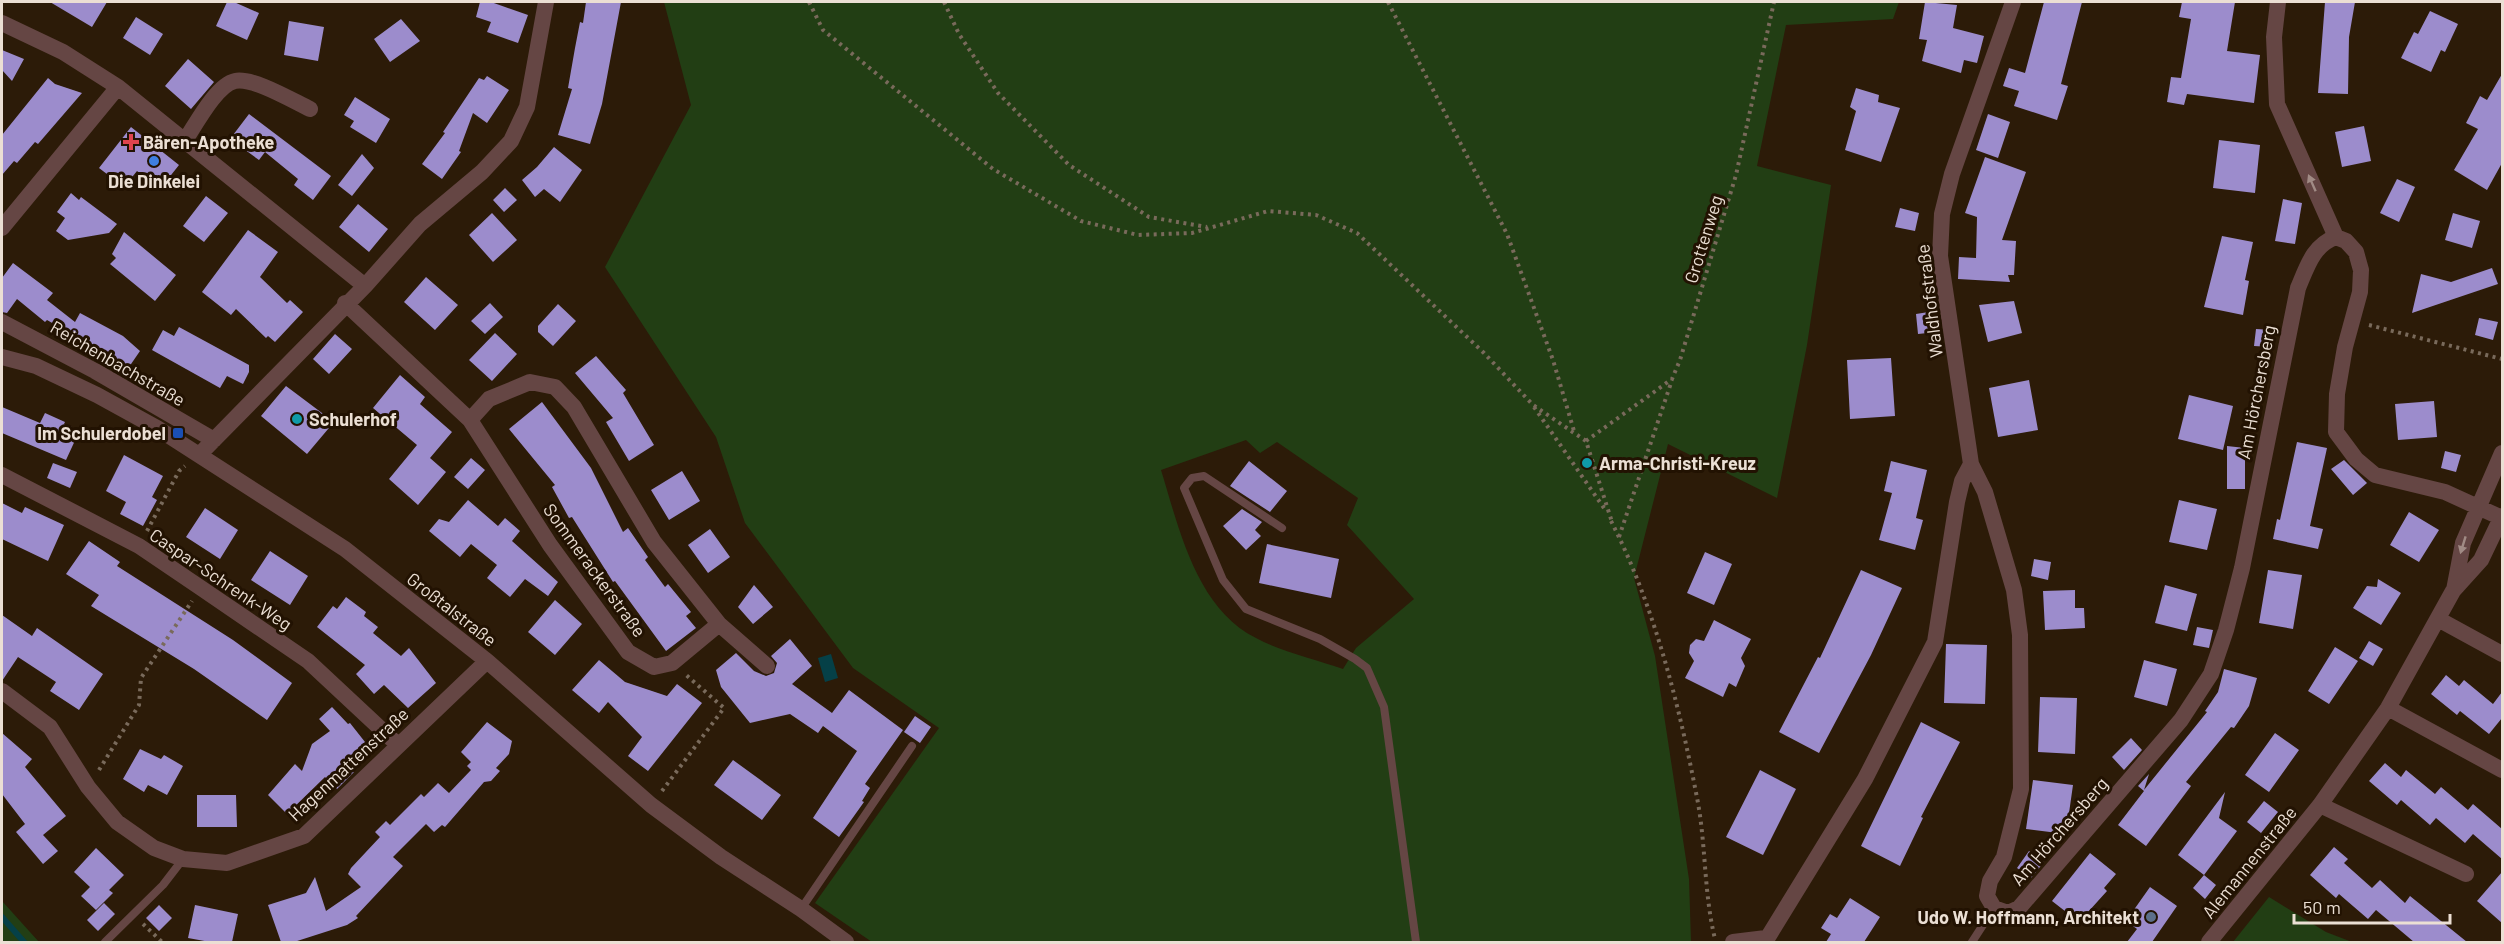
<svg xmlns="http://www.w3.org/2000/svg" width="2504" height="944" font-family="Barlow,sans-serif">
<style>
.green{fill:#223e14;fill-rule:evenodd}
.water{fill:#054047}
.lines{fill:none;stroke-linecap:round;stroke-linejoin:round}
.stream{stroke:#054047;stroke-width:6}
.building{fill:#9c8ccc}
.path{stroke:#796a5b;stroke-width:4;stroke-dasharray:3 4.5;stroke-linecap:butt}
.service{stroke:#654644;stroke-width:8}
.minor{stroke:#654644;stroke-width:16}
.oneway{fill:#a18b85}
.health-dot{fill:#e0444e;stroke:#221202;stroke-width:2}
.shop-dot{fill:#3f7fe0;stroke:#221202;stroke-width:2}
.culture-dot{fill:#0f9aa8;stroke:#221202;stroke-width:2}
.transit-dot{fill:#1a4fb4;stroke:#221202;stroke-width:2}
.service-dot{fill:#5c6f8a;stroke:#221202;stroke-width:2}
.labels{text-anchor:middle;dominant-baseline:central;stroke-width:6;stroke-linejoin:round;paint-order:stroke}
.poi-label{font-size:18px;font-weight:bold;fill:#ebdfd4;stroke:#221202;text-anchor:start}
.street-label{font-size:18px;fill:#ebdfd4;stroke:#221202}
</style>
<rect width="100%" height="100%" fill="#2c1b08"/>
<path class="green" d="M664,2H1899L1893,19L1786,25L1757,166L1831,185L1807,345L1777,498L1668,444L1634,578L1655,656L1689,879L1691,942H872L815,903L939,728L853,668L745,523L716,437L605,267L691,105ZM1246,440L1260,453L1277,442L1358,498L1347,525L1414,599L1356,648L1343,669C1315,659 1282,652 1256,638C1196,608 1179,528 1161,470Z
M2269,897L2326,932L2352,942H2233Z
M2,901L39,942H2Z"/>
<path class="water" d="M831,654L838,678L825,682L818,658Z"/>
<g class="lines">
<path class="stream" d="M2,917L24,942"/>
</g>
<path class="building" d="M50,2H107L92,27Z
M227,2H234L259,13L247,40L216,26Z
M480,2H491L528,15L518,43L487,32L491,22L476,17Z
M586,2H621L602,104L590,144L558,135L572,89L568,88L575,48L580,22L583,23Z
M1925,2L1957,5L1953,28L1984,36L1977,63L1964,60L1961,73L1922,61L1927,40L1919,39Z
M2044,2H2082L2061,84L2068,86L2057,120L2014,106L2019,91L2003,86L2009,68L2025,73Z
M2182,2H2235L2227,51L2260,55L2254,103L2187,94L2184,105L2167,102L2171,77L2181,78L2191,19L2179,17Z
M2325,2H2355L2349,37L2348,94L2318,93Z
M2430,11L2458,24L2445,52L2441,50L2431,72L2401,58L2414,32L2418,34Z
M136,17L163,34L150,55L123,38Z
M401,19L420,41L390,62L374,39Z
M289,21L324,27L318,61L284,55Z
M2,50L24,59L12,81L2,70Z
M188,59L214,82L191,109L165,86Z
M2502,74V163L2487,190L2454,170L2478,129L2466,123L2480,96L2487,100Z
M487,76L509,90L487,123L473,113L459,151L461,152L442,179L422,164L445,133L443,132L479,78L484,80Z
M48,78L55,84L82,93L38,144L35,142L17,163L14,161L2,175V135Z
M1856,88L1879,95L1878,102L1900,108L1881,162L1845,150L1856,111L1850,107Z
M355,97L390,119L376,143L350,127L354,121L344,115Z
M249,114L331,176L313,200L294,185L298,179L265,152L259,160L230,139Z
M1988,114L2010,122L1998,158L1976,150Z
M2364,126L2371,161L2342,167L2335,132Z
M131,127L179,165L160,189L137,171L124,187L99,168Z
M2219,140L2260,145L2255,193L2213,188Z
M554,147L582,170L560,202L544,189L535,197L522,180L537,167Z
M362,154L374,168L352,196L338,185Z
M1985,157L2026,172L2002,240L2016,241L2014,275H2008L2010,282L1958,279L1959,257L1976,258L1977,217L1965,213Z
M2397,179L2415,187L2399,222L2380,213Z
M505,188L517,200L504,212L493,200Z
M71,193L79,200L81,197L117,224L109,233L68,240L56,231L65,218L57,212Z
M206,196L228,213L204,242L183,226Z
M2283,199L2302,203L2295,244L2275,241Z
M358,204L388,229L369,252L339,227Z
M1900,208L1919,213L1915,231L1895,227Z
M492,213L517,240L493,262L469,235Z
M2453,213L2480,221L2472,248L2445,240Z
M248,230L278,252L260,277L287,303L290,300L303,312L275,342L268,336L266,338L236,309L231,315L202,292Z
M124,232L176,275L155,301L110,264L116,258L112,254Z
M2222,236L2253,242L2245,280L2249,281L2243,315L2204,307Z
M13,263L53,293L47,300L75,322L80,313L123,336L140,351L129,367L47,320L45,322L17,299L7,313L2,312V278Z
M2492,268L2498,284L2412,313L2421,274L2451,282Z
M426,277L458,305L435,330L404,302Z
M2014,301L2022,333L1988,342L1979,305Z
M490,303L503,317L485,334L471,321Z
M558,304L576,321L553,346L538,332V326Z
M1935,311L1937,332L1918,334L1916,314Z
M2479,318L2498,322L2493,340L2475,335Z
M179,327L249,365V372L243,384L227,376L220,388L152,350L163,330L174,336Z
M2256,329L2273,330L2271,347L2254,346Z
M495,333L517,354L492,381L469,360Z
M335,334L352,349L329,374L313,359Z
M596,356L626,390L623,393L654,445L629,461L606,422L613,418L575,373Z
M1891,358L1895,416L1850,419L1847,360Z
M400,375L425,397L420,404L452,432L430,458L446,472L418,505L389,479L417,445L373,408Z
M2029,380L2038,430L1998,437L1989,388Z
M286,386L334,422L307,454L261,416Z
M2189,395L2233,406L2223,450L2178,439Z
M2434,401L2437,437L2398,440L2395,404Z
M542,402L591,468L623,532L628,528L648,557L645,560L665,587L668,584L691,612L686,616L696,628L666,651L615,581L613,582L572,517L569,518L552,487L555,485L509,429Z
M2,407L40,423L45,413L65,422L64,424L72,427L70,431L78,434L66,460L2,433Z
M2297,442L2327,448L2310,526L2323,529L2318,549L2273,539L2277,519L2280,520Z
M2227,446L2245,448V489H2227Z
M2445,451L2461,455L2456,472L2441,468Z
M124,455L163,476L152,497L157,500L143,526L120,514L126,502L106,491Z
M471,458L485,470L468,489L454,477Z
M2344,460L2367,483L2353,495L2331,469Z
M1249,461L1287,491L1270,512L1230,486Z
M1891,461L1927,470L1916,518L1923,520L1915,550L1879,540L1892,493L1884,491Z
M53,463L77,472L70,488L47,478Z
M682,471L700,501L669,520L651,490Z
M468,500L498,526L505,518L520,531L512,541L558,582L548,596L525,579L510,597L487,578L497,565L471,544L460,557L429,531L439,519L449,522Z
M2179,500L2217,509L2207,550L2169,542Z
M2,503L22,513L25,507L64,525L48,561L2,539Z
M205,508L238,530L220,559L186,537Z
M1242,509L1262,522L1255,530L1261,536L1246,550L1223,526Z
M2409,512L2439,530L2419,562L2390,545Z
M710,529L730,557L708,573L688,545Z
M89,541L120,562L117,566L233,640L292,683L267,720L194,669L91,606L99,595L66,574Z
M1267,544L1339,559L1331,598L1259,583Z
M270,551L308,576L290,605L251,580Z
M1705,552L1732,564L1714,605L1687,593Z
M2034,559L2051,562L2048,580L2031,576Z
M1861,570L1902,588L1871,655L1819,753L1779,732L1818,657L1820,658Z
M2268,570L2302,575L2293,629L2259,623Z
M2378,579L2401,593L2381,625L2353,608L2367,586L2377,587Z
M754,585L773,607L753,624L738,607Z
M2165,585L2197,594L2187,631L2155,623Z
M2075,590V608H2084L2085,628L2045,630L2043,591Z
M346,597L366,612L364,616L378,627L373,633L401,656L409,648L436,683L408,708L384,685L374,694L356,674L365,665L317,627L333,606L337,609Z
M555,600L582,624L555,655L528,632Z
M2,615L32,636L37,628L103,674L79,710L50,691L56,682L18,657L2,681Z
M1714,620L1751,639L1741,658L1745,666L1736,687L1729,683L1723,697L1685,678L1694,661L1689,653L1690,645L1696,639L1704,641Z
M2197,627L2213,630L2209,648L2193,645Z
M790,639L812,666L792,684L832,713L849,690L903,730L865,784L870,788L862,801L864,802L839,837L813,818L857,751L823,726L818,733L790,714L750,723L721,687L716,670L736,653L754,671L766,676L774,673L777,663L771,656Z
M2369,641L2383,649L2373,666L2359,658Z
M1946,644L1987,645L1985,704L1944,703Z
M2335,647L2358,661L2329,704L2308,691Z
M599,660L625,682L667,696L677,684L702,703L648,771L628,756L642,737L608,702L599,713L572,690Z
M2144,660L2177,669L2167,706L2134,697Z
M2224,669L2257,678L2249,706L2234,728L2231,727L2186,782L2191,786L2146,846L2118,825L2144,791L2138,786L2149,774L2144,790L2207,712L2205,711L2218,692Z
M2446,675L2459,686L2464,680L2493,704L2502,692V718L2489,734L2460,711L2457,715L2431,694Z
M2040,697L2077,698L2075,754L2038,752Z
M332,707L348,724L350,723L365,742L344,762L354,772L337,789L325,777L287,814L268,795L295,764L302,771L312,744L330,731L319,719Z
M915,716L931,727L920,743L904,732Z
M487,722L512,741L509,754L496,768L500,771L491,781L484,782L445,827L442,825L434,832L426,824L393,857L403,866L356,916L358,918L347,925L294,942H281L268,905L306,893L315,877L326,911L361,887L348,874L351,868L380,837L375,832L386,821L390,825L421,794L424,797L438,783L449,793L471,770L467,766L471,762L461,752Z
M1921,722L1960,742L1921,817L1923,818L1900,866L1861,846Z
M2,733L32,759L25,767L66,816L43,835L58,851L43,864L16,832L25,824L2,794Z
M2275,733L2299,750L2269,792L2245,775Z
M2131,738L2142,750L2124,770L2112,757Z
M140,749L161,759L164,755L183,766L167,795L148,785L144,792L123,779Z
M733,760L781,795L762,820L714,785Z
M2385,763L2401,777L2406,770L2435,794L2441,787L2468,810L2473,804L2502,829V859L2473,834L2465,843L2436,818L2430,825L2401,800L2397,805L2369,781Z
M1760,770L1796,789L1763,855L1726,837Z
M2033,780L2073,785L2066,834L2026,829Z
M2225,792L2219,818L2237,831L2204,875L2178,855Z
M197,795H236L237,827H197Z
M2264,801L2278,812L2261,833L2247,822Z
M2334,847L2348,859L2344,863L2372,888L2380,880L2405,903L2410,896L2467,942H2414L2376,910L2368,919L2339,894L2336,898L2310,875Z
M96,848L124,875L109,890L113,893L96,910L81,896L90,887L74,872Z
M2029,851L2044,862L2031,878L2017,868Z
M2090,853L2116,874L2104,888L2107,891L2079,922L2052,901Z
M2502,872V923L2477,901Z
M2204,875L2216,885L2205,899L2193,888Z
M2150,887L2177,906L2152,942H2127L2137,929L2126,921Z
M1850,898L1880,917L1864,942H1826L1831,934L1821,928L1830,914L1837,918Z
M104,903L115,914L98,931L87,920Z
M159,905L172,918L159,931L146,918Z
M195,905L238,914L232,942H210L188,938Z"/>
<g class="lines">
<path class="path" d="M809,2L823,30L993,169L1081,221L1138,235L1192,233L1268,211L1316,215L1357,233L1484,353L1533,405L1586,441L1612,522
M944,2L959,34L998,93L1069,165L1149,217L1207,227
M1388,2L1507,234L1553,360L1574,431
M2369,325L2502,359
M1534,407L1606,511
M1586,441L1672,379L1680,360L1736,175L1774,2
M1611,521C1655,607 1680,708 1698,803C1706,848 1704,894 1715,939
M147,531L179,471L185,466
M1619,537L1672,380
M99,770L139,705L141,678L192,601
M662,791L724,708L686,675
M143,924L162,942"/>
<path class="service" d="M1282,528L1204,476L1192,478L1184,488L1223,580L1246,609L1320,639L1355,659L1367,668L1384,707L1416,942
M801,909L912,746
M105,942L163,885L183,859
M1972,942L1994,908"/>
<path class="minor" d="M2013,2L1952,174L1942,214L1940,256L1971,464L1985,492L2014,590L2020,635L2021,789L2004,857L1990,881L1987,896L1994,908L2008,913L2019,908L2181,720L2211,674L2226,630L2242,568L2298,288C2307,267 2313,245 2336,237L2346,241L2356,252L2361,270L2360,292L2345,347L2337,394L2336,432L2356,459L2375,475L2445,492L2502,518
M2278,2L2274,37L2277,104L2336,237
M2,23L63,52L118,87L365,286
M184,142C195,126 216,85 235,81C253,77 293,101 310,109
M2,228L118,87
M345,303L470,420L550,545L628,652L654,667L672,663L719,624
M2,322L95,371L214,440
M2,357L36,366L97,395L157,428L345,549L487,661L651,805L721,857L801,909L846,942
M470,420L489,399L530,382L555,387L574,407L654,542L719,624L767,666
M200,454L365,286L420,224L482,172L511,141L527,107L546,2
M2,475L139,546L201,588L308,661L398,745
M2454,590L2463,543L2502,453
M2438,619L2502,654
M2,691L50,727L88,787L117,822L154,848L183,859L227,863L304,836L487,661
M2388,708L2502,770
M2320,805L2466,874
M1733,942L1766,938
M1765,942L1865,779L1935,642L1957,502L1962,481L1971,464
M2209,942L2320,805L2388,708L2453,591L2481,560L2502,516"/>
</g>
<defs><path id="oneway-solid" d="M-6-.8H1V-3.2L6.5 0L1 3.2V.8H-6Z" transform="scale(1.5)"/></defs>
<g class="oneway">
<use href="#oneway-solid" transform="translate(2312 183) rotate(-114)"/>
<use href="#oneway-solid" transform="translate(2463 545) rotate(107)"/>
</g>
<path class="health-dot" d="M128 133h6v6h6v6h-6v6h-6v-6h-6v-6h6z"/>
<circle class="shop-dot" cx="154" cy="161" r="6"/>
<g class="culture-dot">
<circle cx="297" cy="419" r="6"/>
<circle cx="1587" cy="463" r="6"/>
</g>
<rect class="transit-dot" x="172" y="427" width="12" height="12" rx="3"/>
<circle class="service-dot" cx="2151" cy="917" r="6"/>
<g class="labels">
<g class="poi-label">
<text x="143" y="142">Bären-Apotheke</text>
<text x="154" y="181" text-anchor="middle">Die Dinkelei</text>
<text x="309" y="419">Schulerhof</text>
<text x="166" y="433" text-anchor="end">Im Schulerdobel</text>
<text x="1599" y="463">Arma-Christi-Kreuz</text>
<text x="2139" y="917" text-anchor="end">Udo W. Hoffmann, Architekt</text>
</g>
<g class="street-label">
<text transform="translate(1703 239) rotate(-73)">Grottenweg</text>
<text transform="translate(1929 301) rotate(-97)">Waldhofstraße</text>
<text transform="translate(118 363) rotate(30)">Reichenbachstraße</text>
<text transform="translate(2256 392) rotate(-79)">Am Hörchersberg</text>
<text transform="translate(595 570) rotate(54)">Sommerackerstraße</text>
<text transform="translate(221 579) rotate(34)">Caspar-Schrenk-Weg</text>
<text transform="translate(452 609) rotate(38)">Großtalstraße</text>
<text transform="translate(348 764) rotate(-43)">Hagenmattenstraße</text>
<text transform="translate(2059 831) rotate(-49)">Am Hörchersberg</text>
<text transform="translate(2249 862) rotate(-51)">Alemannenstraße</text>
</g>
</g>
<rect width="2504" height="944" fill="none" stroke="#ebdfd4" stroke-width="6"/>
<path d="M2294 914v9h156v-9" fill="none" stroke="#ebdfd4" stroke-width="3"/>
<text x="2303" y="914" font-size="18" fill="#ebdfd4" stroke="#221202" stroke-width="4.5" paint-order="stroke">50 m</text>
</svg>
